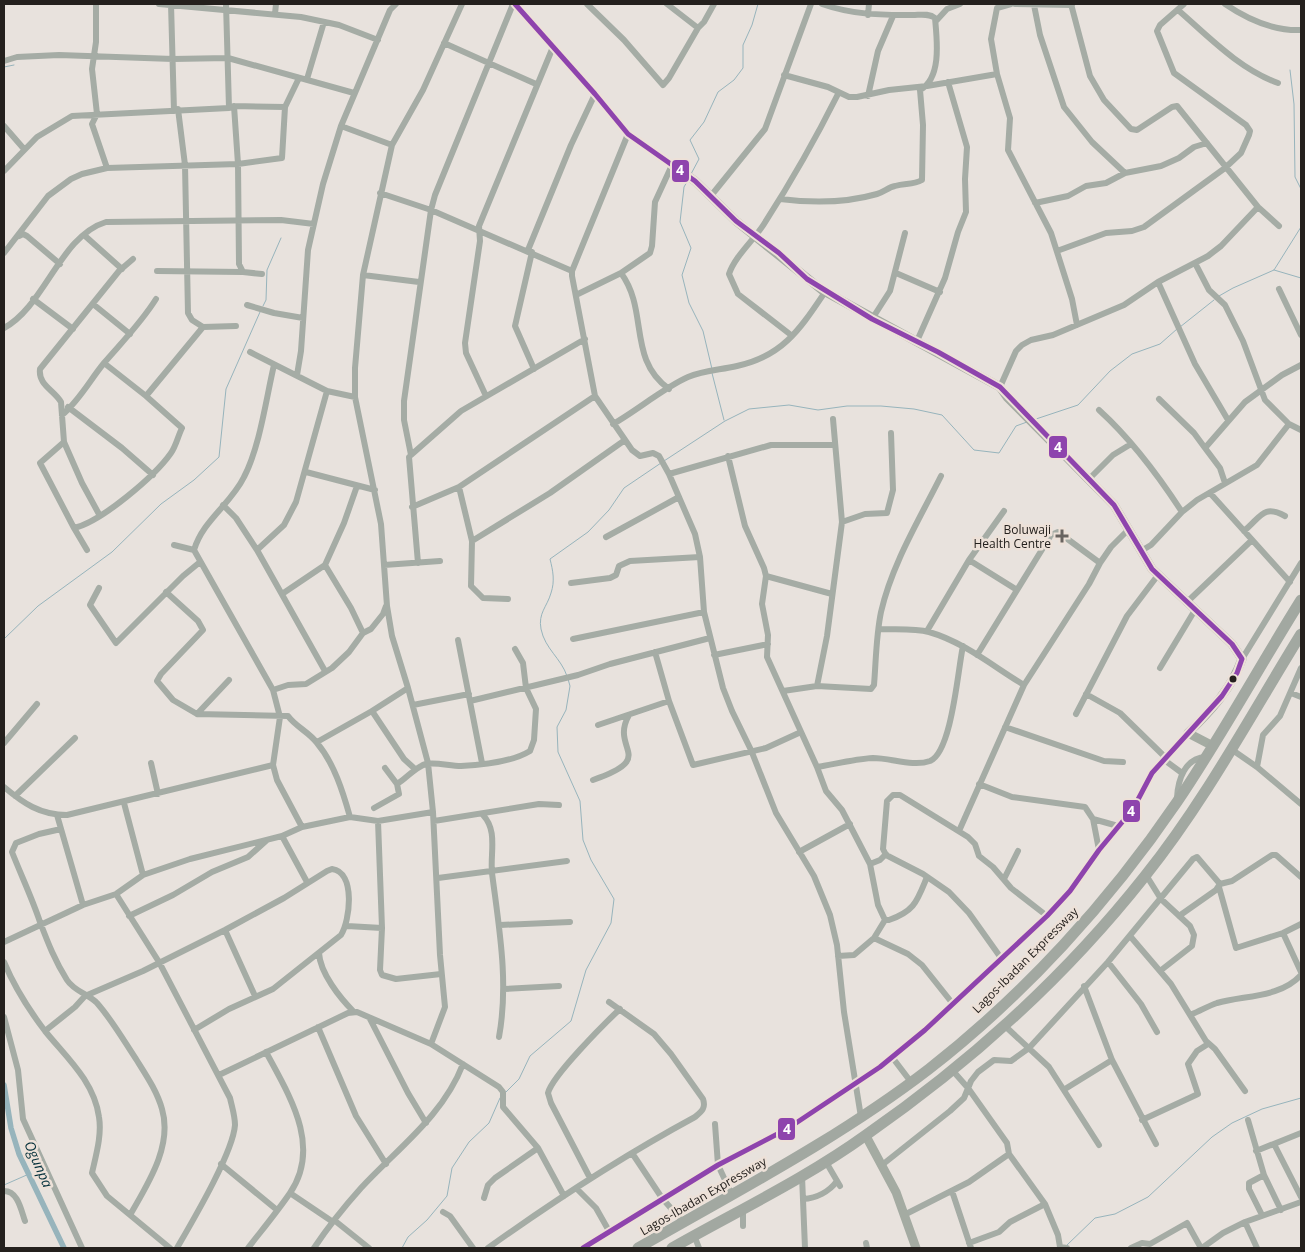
<svg xmlns="http://www.w3.org/2000/svg" width="1305" height="1252" font-family="'Open Sans',sans-serif">
<style>
.lines{fill:none;stroke-linecap:round;stroke-linejoin:round}
.stream{stroke:#97b4bc;stroke-width:1}
.canal{stroke:#97b4bc;stroke-width:5.5}
.street{stroke:#a5aca5;stroke-width:6}
.secondary{stroke:#a4aba2;stroke-width:9}
.highway{stroke:#a2a8a1;stroke-width:11}
.bus-1-casing{stroke:#ede1d8;stroke-width:9}
.bus-1{stroke:#8e44ad;stroke-width:5}
.poi-dot{fill:#696460;stroke:#ede1d8;stroke-width:2}
.bus-dot{fill:#24201d;stroke:#ede1d8;stroke-width:2}
.labels{text-anchor:middle;dominant-baseline:central;stroke-width:5;stroke-linejoin:round;paint-order:stroke}
.poi-label{font-size:12px;fill:#24201d;stroke:#ede1d8;text-anchor:end}
.street-label{font-size:12px;fill:#24201d;stroke:#ede1d8}
.water-label{font-size:14px;font-style:italic;fill:#04303b;stroke:#ede1d8}
.line-badge{stroke:#ede1d8;stroke-width:2}
.badge-label{font-size:14px;text-anchor:middle;font-weight:bold;fill:#fff}
</style>
<rect width="100%" height="100%" fill="#e8e2dd"/>
<g class="lines">
<path class="stream" d="M4,67L14,65
M1290,70L1294,104L1295,177L1301,189
M691,174L699,159L690,140L704,122L718,92L734,80L743,68V45L752,25L758,4
M688,180L684,187L680,222L691,248L682,275L689,303L703,331L712,369
M1274,270L1301,278
M1219,296L1233,288L1274,270L1301,227
M263,306L266,300L267,270L281,238
M1180,327L1214,300
M712,373L724,420
M1036,419L1078,405L1110,371L1132,354L1160,344L1177,329
M664,461L725,421L749,409L789,405L818,410L847,406H881L914,409L942,415L974,450L999,453L1016,426L1027,422
M4,639L38,606L112,552L161,504L194,480L219,457L226,389L260,312
M567,676C561,658 545,649 541,629C538,613 547,607 551,593C555,581 553,571 550,559L588,532L609,510L624,488L661,463
M506,1092L519,1079L530,1056L571,1021L586,970L611,923L614,899L591,860L583,840L580,801L558,752L557,727L566,710L570,686L568,679
M4,1185L29,1174
M1066,1246L1095,1218L1115,1214L1148,1197L1212,1137L1232,1123L1262,1109L1301,1098
M402,1248L408,1237L427,1220L447,1196L452,1168L469,1142L489,1123L500,1098"/>
<path class="canal" d="M4,1085L11,1128L19,1154L64,1248"/>
<path class="street" d="M96,4V42L92,69L97,114L92,124L107,168
M159,4L301,17L339,25L378,40
M171,4L174,111
M226,4L229,108
M515,4L595,94L628,134L675,167
M587,4L624,40L663,85L669,78L698,28
M667,4L698,28L704,22L714,4
M1011,4L997,8L991,39L997,74L1010,118L1008,150L1051,233L1072,299L1077,325
M1015,4L1072,5
M1071,4L1090,76L1104,100L1131,129L1137,130L1172,107L1177,106L1258,207L1279,226
M1225,4C1247,19 1274,31 1301,30
M1034,5L1040,35L1064,107L1092,142L1125,173
M1178,10C1208,36 1239,69 1278,83
M275,14L276,4
M868,15L869,4
M936,21L947,9L960,4
M444,43L536,84
M4,61L17,57L59,55L173,59L228,58L354,93
M784,75L828,87L849,97H857L889,90L927,86L997,74
M307,79L324,22
M868,96L878,51L893,16
M234,106L238,164L239,264L243,272L262,274
M178,109L185,165L188,313L192,320L203,327
M4,126L24,149
M341,126L392,145
M628,134L572,271V276L595,396L632,450L640,456L653,453L659,456L669,474L695,534L700,557L704,612L723,688L732,711L751,750L776,813L814,876L830,915L837,945L844,1012L861,1117
M4,171L37,137L72,116L229,108L234,106L285,107
M380,193L431,210L572,271
M710,197L765,129L811,4
M780,199C812,203 846,203 877,194C884,192 889,187 895,186C905,183 913,185 922,180L923,125L920,90C942,78 937,40 935,18C929,13 920,15 913,15C881,15 853,15 822,4
M1035,203L1068,196L1086,186L1106,183L1125,173L1161,166L1179,158L1194,147L1207,143
M84,235L122,269
M19,236L23,234L27,236L60,264
M528,250L571,145L595,94
M1057,251L1106,233L1132,231L1144,227L1225,168L1241,153L1249,135L1250,131L1246,125L1174,73L1157,31L1160,25L1184,4
M532,252L515,326L534,369
M4,253L48,196L71,179L82,174L107,168L238,164L282,158L285,107L299,78
M1195,263L1209,290L1225,305L1243,341L1265,400L1289,424L1301,430
M157,271L243,272
M621,273C649,311 627,359 669,389
M896,273L940,292
M363,275L419,282
M1158,282L1195,364L1228,420
M1279,289L1301,335
M576,295L621,273L650,253L652,246L655,202L672,165
M33,299L73,329
M93,304L130,334
M247,305L274,313L303,318
M872,319L890,291L905,233
M4,328C45,306 60,236 106,222L281,220L314,224
M791,335L738,294L729,274C735,256 754,240 764,224C791,182 816,138 838,94
M917,341L945,278L958,232L966,212L965,179L967,147L948,82
M250,352L327,391L355,397
M104,363L146,396L182,428C178,436 176,446 171,453C155,476 101,522 74,528L40,463L64,442L61,402C54,390 38,385 40,369L119,271L133,259
M297,375L301,351L308,250L323,184L341,126L390,10L396,4
M1000,387L1016,351L1022,345L1031,340L1053,335L1124,305L1158,282L1208,256L1221,246L1258,207
M146,396L203,327L236,326
M486,396L466,353L465,343L480,241L479,226L553,47
M1159,399L1194,433L1205,448
M68,407L122,448L153,475
M1099,410C1132,440 1158,475 1182,512
M62,415C79,401 90,380 104,363C122,342 141,323 156,299
M613,424C636,411 665,387 688,377C704,370 720,370 737,366C783,356 800,329 825,292
M64,442L82,483L100,516
M411,455L461,411L585,339
M728,456L745,526L764,568L766,576L762,604L768,635L767,657L817,767L826,791L842,810L870,864L878,905L885,920
M306,472L375,490
M669,474L771,445H834
M1089,479L1113,455L1131,444
M1225,483L1220,468L1205,448L1245,402L1282,375L1301,365
M459,487L472,541L471,586L483,598L508,599
M1210,493L1290,582
M223,505L236,518L257,550L325,671
M412,507L459,487L595,396
M842,522L865,514L887,513L893,490L891,433
M74,528L87,550
M1244,531C1261,517 1263,504 1285,516
M606,537L679,497
M472,541L550,493L625,440
M174,545L194,550
M257,550L284,525L296,502L327,391
M1141,551L1151,545L1182,512L1197,500L1257,465L1289,424
M969,560L1017,590
M418,563L409,457L411,455L404,420V401L431,210L435,195L513,4
M325,565L351,608L363,633
M384,565L440,561
M766,576L832,594
M571,583L610,578L616,575L619,566L630,561L700,557
M99,588L90,605L116,643L183,576L200,562
M166,592L198,621L203,630L161,674L157,681L173,700L197,714L288,716C296,727 309,732 317,743C334,763 343,792 350,817
M282,594L325,565L344,523L357,486
M1186,603L1252,540
M879,629C894,630 914,628 929,632C964,642 994,667 1024,685
M927,631L969,560L1004,511
M573,639L704,612
M458,640L482,763
M655,652L669,701L693,765L766,748L801,732
M714,655L768,644
M977,655L1051,535L1058,532L1100,563
M1242,659L1301,563
M1160,668L1195,610
M817,686L827,636L842,522L833,419
M273,690L288,685L306,684L332,668L349,652L363,633L371,629L383,614L386,606
M783,691L817,686L871,689L874,685C876,661 876,636 881,612C892,564 919,520 941,476
M1291,693L1301,697
M1086,694L1120,713L1165,757
M470,701L578,675L610,664L710,638
M413,705L469,694
M372,711L404,759L415,769
M197,714L229,680
M1076,714L1127,616L1158,575
M598,725L669,701
M1005,727L1104,761L1123,762
M317,742L372,711L408,688
M4,743L37,704
M1231,749L1257,767L1301,804
M1163,759L1182,773
M151,763L158,794
M273,765L280,717L273,690L194,550C203,520 231,504 244,477C260,446 266,399 274,365
M817,767C835,764 855,759 873,758C891,758 913,767 930,761C952,752 958,668 963,646
M1257,767L1263,735L1280,716L1301,668
M385,768L397,784
M593,780C659,757 609,750 629,715
M979,784L1012,797L1085,807L1093,819L1099,850
M4,787C23,803 40,815 67,815L273,765L277,780L302,827L350,817L378,821L433,812L428,763L408,688L392,636L387,606L381,524L355,397V368L363,275L392,145L423,90L462,4
M15,796L75,738
M1177,798C1178,779 1185,758 1206,757
M124,803L143,875
M374,808L399,794L397,784C407,778 415,767 426,764C436,762 450,766 461,766C482,765 512,762 530,751L534,740L536,709L526,688L523,663L515,649
M57,815L83,905
M483,815C498,831 490,853 492,873C499,928 509,982 499,1037
M1093,819L1118,826
M378,821L382,928L380,970L382,975L396,979L441,974
M434,821L539,804L559,805
M61,829L39,834L16,843L12,852C21,875 32,898 40,922C48,943 55,961 67,980C74,991 88,994 97,1003C112,1020 124,1041 136,1059C146,1075 157,1091 162,1109C173,1146 147,1185 130,1215
M959,831L1024,685L1089,584L1100,563L1111,547L1129,529
M282,836L307,882
M799,852L850,824
M870,864L880,860L886,854
M1146,875L1161,899L1190,926L1194,935L1192,946L1160,971
M438,878L567,861
M1004,879L1018,851
M1219,887L1236,948L1283,933L1301,924
M116,894L159,962L230,1098C232,1107 235,1116 235,1125C233,1153 192,1222 177,1248
M129,916L173,895L212,872L248,857L267,840
M1179,916L1216,890L1220,884L1232,881L1272,855H1276L1301,877
M500,925L570,922
M347,926L382,928
M225,930L255,996
M1283,933L1301,972
M1130,936L1171,984L1206,1041L1215,1049L1245,1091
M874,938L908,954L922,965L953,1004
M4,942L83,905L116,894L143,875L190,859L282,836L302,827
M319,953C320,973 340,998 354,1012
M838,956L854,955L874,938L885,920H889C915,911 917,901 927,877
M1001,958L969,913L949,892L923,874L886,855L883,849L887,801L893,795H900L968,837L975,844L979,856L993,867L1011,888L1047,916
M4,962C14,986 29,1010 45,1031C66,1057 94,1081 99,1117C102,1135 96,1155 92,1173L107,1196L170,1248
M1108,962L1141,1004L1157,1032
M1084,986L1112,1060L1156,1144
M504,989L559,986
M1192,1014C1200,1011 1208,1006 1217,1003C1245,995 1280,998 1301,975
M4,1017L18,1070L23,1119L82,1248
M370,1019L408,1093L426,1123
M1005,1026L1049,1067L1099,1145
M318,1027L356,1116L386,1164
M45,1031L75,1007L85,996L143,971L225,930L284,898L327,871L332,869C356,872 350,921 341,935L273,989L229,1009L194,1030
M431,1044L445,1007L440,955L433,812
M892,1057L911,1082
M953,1071L968,1088L1007,1143L1009,1154L1045,1204L1058,1235L1060,1247L1067,1248
M219,1075L348,1013L357,1012L431,1044L499,1087L503,1092V1107L538,1148L564,1196
M1065,1089L1112,1060
M1142,1120L1198,1094L1188,1064L1197,1051L1208,1044
M1248,1120L1264,1175L1281,1210
M715,1124L718,1165L732,1195
M1274,1144L1301,1197
M1256,1151L1301,1133
M632,1153L662,1198L683,1222
M826,1162L840,1186
M221,1164L277,1210
M882,1165L950,1111L964,1098L971,1081L978,1072L994,1060L1011,1061L1029,1048L1108,962L1193,859L1197,857L1220,884
M802,1176L805,1248
M590,1178L551,1103L548,1093C552,1076 605,1023 620,1009
M576,1188L596,1208L609,1231
M4,1191C18,1191 21,1210 25,1221
M952,1191L971,1248
M290,1193L333,1222
M484,1198L488,1185L495,1178L538,1148
M803,1199C816,1198 829,1192 837,1181
M743,1209V1226
M443,1212L450,1216L473,1248
M904,1215L969,1182L1009,1154
M1262,1215L1249,1189V1183L1264,1175
M334,1220L369,1248
M1245,1222L1257,1248
M694,1235L699,1248
M866,1243L867,1248
M969,1243L999,1232L1010,1222L1045,1204
M248,1248C262,1230 277,1212 290,1193C322,1146 289,1095 266,1052
M314,1248C328,1227 344,1207 361,1188C398,1148 443,1116 463,1064
M488,1248C555,1200 623,1156 695,1117C702,1111 706,1108 703,1099L671,1054L654,1034L609,1002
M583,1248L718,1165L787,1129L880,1067L925,1030L1047,916L1070,891L1099,850L1133,809L1152,773L1188,733
M1131,1248L1142,1243L1150,1244L1187,1223L1201,1248
M1202,1248L1223,1233L1245,1222L1301,1202"/>
<path class="secondary" d="M675,167L695,181L736,221L822,290L1000,387L1007,397L1114,505L1152,569L1232,644L1242,659C1232,688 1210,712 1188,733L1213,746
M866,1136L896,1192L916,1248"/>
<path class="highway" d="M638,1248C737,1191 838,1139 929,1069C1024,995 1109,902 1177,802C1221,737 1259,667 1301,600
M672,1248C737,1211 805,1179 866,1135C971,1062 1066,976 1145,876C1205,801 1251,715 1301,634"/>
<defs>
<path id="bus-1" d="M515,4L595,94L628,134L695,181L736,221L779,253L807,279L872,319L938,352L1000,387L1114,505L1152,569L1232,644L1242,659L1237,673L1222,696L1152,773L1133,809L1099,850L1070,891L1047,916L925,1030L880,1067L787,1129L718,1165L583,1248"/>
</defs>
<use href="#bus-1" class="bus-1-casing"/>
<use href="#bus-1" class="bus-1"/>
</g>
<path class="poi-dot" d="M1059.5 528.5h5v5h5v5h-5v5h-5v-5h-5v-5h5z"/>
<circle class="bus-dot" cx="1233" cy="679" r="4.5"/>
<g class="labels">
<g class="poi-label">
<text x="1051" y="529">Boluwaji<tspan x="1051" dy="14">Health Centre</tspan></text>
</g>
<g class="street-label">
<text transform="translate(1025 960) rotate(-45)">Lagos-Ibadan Expressway</text>
<text transform="translate(703 1196) rotate(-30)">Lagos-Ibadan Expressway</text>
</g>
<g class="water-label">
<text transform="translate(39 1164) rotate(66)">Ogunpa</text>
</g>
</g>
<g class="line-badge">
<rect x="671" y="159" width="19" height="24" rx="5" fill="#8e44ad"/>
<rect x="1048" y="435" width="20" height="24" rx="5" fill="#8e44ad"/>
<rect x="1122" y="799" width="19" height="24" rx="5" fill="#8e44ad"/>
<rect x="777" y="1117" width="19" height="24" rx="5" fill="#8e44ad"/>
</g>
<g class="badge-label">
<text x="680" y="175">4</text>
<text x="1058" y="452">4</text>
<text x="1131" y="816">4</text>
<text x="787" y="1134">4</text>
</g>
<rect width="1305" height="1252" fill="none" stroke="#24201d" stroke-width="10"/>
</svg>
